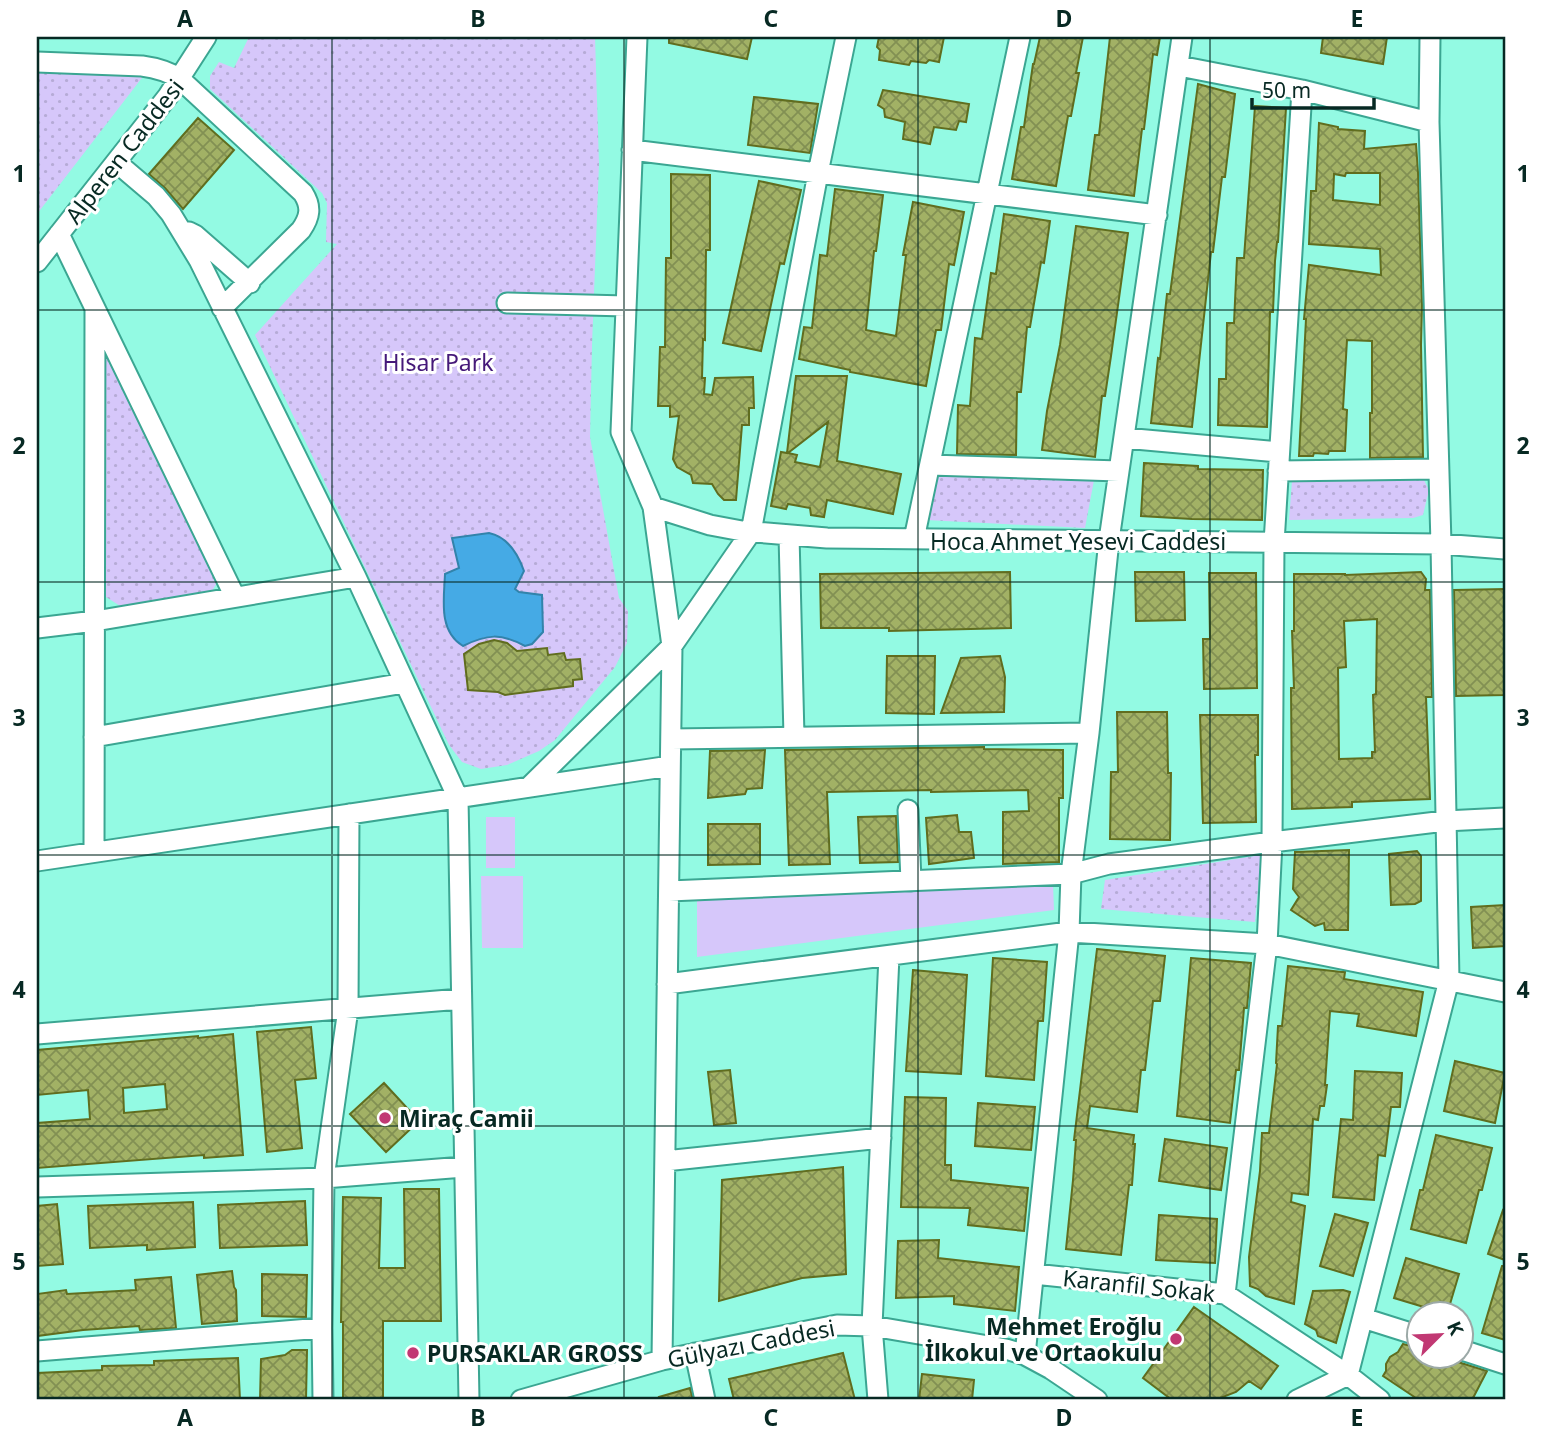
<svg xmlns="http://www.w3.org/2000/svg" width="1542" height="1437" font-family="'Noto Sans',sans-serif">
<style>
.grass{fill:#d6c7fa}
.park{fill:url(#park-dots)}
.water{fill:#45aae5;stroke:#3283ab;stroke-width:2}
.building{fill:url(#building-cross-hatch);stroke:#606d1f;stroke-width:2;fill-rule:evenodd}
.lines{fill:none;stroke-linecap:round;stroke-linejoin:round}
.minor-casing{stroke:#3ba692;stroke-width:23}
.minor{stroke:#fff;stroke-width:19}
.grid{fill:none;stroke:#072923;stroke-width:2;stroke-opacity:0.55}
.poi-dot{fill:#c13873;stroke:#fff;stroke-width:2.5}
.labels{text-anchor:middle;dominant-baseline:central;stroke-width:6;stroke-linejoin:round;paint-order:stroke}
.street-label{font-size:23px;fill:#072923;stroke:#fff}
.park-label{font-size:23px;fill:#451979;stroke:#fff}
.poi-label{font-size:23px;font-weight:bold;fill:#072923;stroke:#fff;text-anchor:start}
.neatline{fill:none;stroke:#072923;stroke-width:2.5}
.grid-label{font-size:23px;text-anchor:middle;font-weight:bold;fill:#072923}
</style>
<defs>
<pattern id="park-dots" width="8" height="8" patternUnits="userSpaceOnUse" patternTransform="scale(1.75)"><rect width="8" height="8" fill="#d6c7fa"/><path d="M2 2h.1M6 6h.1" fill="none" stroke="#b6abd6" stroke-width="1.8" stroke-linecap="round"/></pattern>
<pattern id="building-cross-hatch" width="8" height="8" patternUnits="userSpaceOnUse" patternTransform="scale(1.75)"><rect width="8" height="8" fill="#a2b165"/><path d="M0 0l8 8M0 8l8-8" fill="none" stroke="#829053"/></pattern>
</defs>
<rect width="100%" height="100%" fill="#93fae3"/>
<path class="grass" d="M486,817H515V868H486Z
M481,876H523V948H482Z
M1053,885L1054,910L697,957V900Z"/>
<path class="park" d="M249,37H595L599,164L592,345L590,437L619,598L628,611L627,643L615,667L555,740L539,751L507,765L481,769L462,762L449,745L255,335L337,244L326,242L327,203L322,193L210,89V76L219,62L234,68Z
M37,69L148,70L37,214Z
M105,340L218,581L209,596L125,609L106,597Z
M939,475L1094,480L1085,528L926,520Z
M1424,480L1429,490L1423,515L1413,518L1289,520L1292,481Z
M1261,855L1255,922L1101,909L1105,880Z"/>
<path class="water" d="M489,533C508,537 518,554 524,571L515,589L519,592L542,595L543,632L532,644L525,646C501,633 487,634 463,646C438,631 444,599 445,574L459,568L452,538Z"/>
<path class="building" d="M669,37H752L747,59L669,43Z
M879,37H944L939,62L929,60L926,63L911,61L909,65L879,60L880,50L877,47Z
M1040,37H1083L1076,73H1079L1071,116H1068L1056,186L1012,179L1021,127H1024L1033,64H1034Z
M1110,37H1160L1157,55L1153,54L1144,129H1142L1134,196L1088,190L1095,135H1099Z
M1323,37H1387L1383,64L1321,53Z
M1198,84L1235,94L1225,177H1222L1213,252H1211L1192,427L1151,423L1158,358L1160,359L1167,294H1170Z
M883,90L969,104L966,122L959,121L956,130L934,127L930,144L903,139L905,122L885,117L884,109L878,105Z
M754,97L818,104L810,153L748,145Z
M1255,106L1286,108L1278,242H1277L1275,261L1273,312H1270L1267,427L1218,425L1219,379H1226L1227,323H1234L1237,258H1244Z
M198,118L234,150L183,209L165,188L149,174Z
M1319,123L1338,127V129L1365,131L1364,149L1416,144L1418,172L1422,305L1421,345L1423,457L1370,458V413H1372V341L1347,340L1343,409L1347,410L1345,451H1329L1328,454L1314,453L1313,456H1299L1306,319H1304L1309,265L1381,275L1380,249L1309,244L1311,191H1316ZM1346,173H1380V205L1333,200L1334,174L1345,176Z
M671,174L710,175V250H706L705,340L703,339L702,378H705L704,394L712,395L715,378L753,377L754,408H749V425H742L736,500H724L718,494L712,484L693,483L691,475L677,467L673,459L679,416L670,417V406H658L660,347H665L666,258H671Z
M759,181L801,190L784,264L780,263L761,351L723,343Z
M835,189L883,195L876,251H874L866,330L896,336L906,255H903L913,202L964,212L954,265L949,264L941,330H936L926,386L850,372V370L799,359L804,327L812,328L820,255L827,256Z
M1004,214L1050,221L1044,263L1041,262L1030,327H1027L1021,392H1017L1016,455L957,454L958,405L970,406L975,338L982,339L991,273L996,274Z
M1076,226L1128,233L1111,356L1105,396H1102L1095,457L1042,450L1047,411L1060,345Z
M796,376H847L837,461L901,474L893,514L827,500L824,517L811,515L810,508L788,504L786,509L771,506L781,452L787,453ZM828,422L820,467L795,462L797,455L788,453Z
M1144,463L1198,466V469L1263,470L1262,520L1192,519L1141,516Z
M1010,572L1011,628L889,631V628H821L820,574Z
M1135,572H1184L1185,620L1136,621Z
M1421,572L1426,579L1425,590H1430L1432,697H1426L1430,799L1352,802V807L1292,809L1291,688H1294L1292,631H1294V574H1345V575ZM1377,619L1376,694L1373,695L1375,752H1372V758L1339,759L1338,668L1346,667L1344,621Z
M1209,573H1256L1257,688L1204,689L1203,639H1210Z
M1505,589V695L1456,696L1454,590Z
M494,640L507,643L517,651L547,648L548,655L564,653L566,660L580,659L582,679L573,680V686L505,695L498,692L468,690L464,654L479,644Z
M887,656H935L934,714L886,713Z
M1000,656L1005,677L1004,712L941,713L961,658Z
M1117,712H1167L1168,773H1171L1170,840L1110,839L1111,772H1118Z
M1200,715H1258V755H1255L1256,822L1203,823Z
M984,747V749L1063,750V798H1059V862L1003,864V812L1029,811L1028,790L931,792V790L827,792L830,864L789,865L785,750Z
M765,750L762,788L747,789L745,794L708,798L710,751Z
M957,815L959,832H971L974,858L929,864L926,818Z
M896,816L898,862L860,863L858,817Z
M708,824H760V864L708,865Z
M1349,850L1348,930H1325L1324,923L1315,926L1291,910L1299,897L1293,889L1295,852Z
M1417,851L1421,856V901L1415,904L1391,905L1389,854Z
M1505,905V946L1473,948L1471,907Z
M1097,949L1165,956L1160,1001H1153L1145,1070H1141L1137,1112L1090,1106L1087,1128L1134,1135L1133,1144H1135L1132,1185H1129L1121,1255L1066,1249L1073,1180L1076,1140H1074Z
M993,958L1047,962L1043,1021H1038L1034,1080L986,1076Z
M1191,958L1251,963L1247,1008H1244L1239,1070H1236L1230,1123L1177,1116Z
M1288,966L1342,972H1345L1344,979L1423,992L1416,1036L1357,1026L1359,1014L1330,1011L1325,1085H1327L1324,1106H1320L1318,1120L1313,1119L1308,1195L1292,1193L1291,1202L1305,1206L1294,1304L1266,1296L1258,1289L1250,1286L1249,1257L1260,1171L1262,1133H1269L1277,1064L1276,1063L1278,1026H1282Z
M913,970L967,975L961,1074L906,1071Z
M311,1027L316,1078L295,1080L302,1148L267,1152L257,1032Z
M233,1034L243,1155L204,1158V1155L37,1168V1123L90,1119L88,1090L37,1095V1050L198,1036V1038ZM165,1084L167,1109L124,1113L123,1088Z
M1455,1061L1505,1073L1495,1123L1444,1111Z
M730,1070L736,1123L714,1125L708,1072Z
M1355,1071L1402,1073L1400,1107H1391L1385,1156L1378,1155L1374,1200L1333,1197L1341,1119L1353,1120Z
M384,1083L419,1121L386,1152L350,1114Z
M905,1097L946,1098L945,1165H951V1180L1028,1188L1024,1231L968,1225L970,1208L901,1207Z
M978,1103L1035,1107L1031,1150L975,1146Z
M1436,1135L1492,1148L1482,1190H1479L1466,1243L1411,1229L1420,1190H1423Z
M1165,1139L1227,1148L1221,1190L1159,1181Z
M843,1167L846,1274L802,1278L719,1301L722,1180Z
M404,1189H439L441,1321H383V1400H343V1322H341L343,1197L381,1198L379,1268H405Z
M305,1201L307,1245L220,1248L218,1205Z
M193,1202L195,1247L147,1250V1245L90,1248L88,1206Z
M57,1204L63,1264L37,1266V1206Z
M1503,1210L1505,1211V1260L1488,1254Z
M1335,1214L1368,1223L1353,1276L1320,1266Z
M1159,1215L1217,1219L1215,1263L1156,1260Z
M939,1240L938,1258L1019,1267L1015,1311L954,1304V1296L896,1298L898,1241Z
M1406,1258L1459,1274L1447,1314L1394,1298Z
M1502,1266H1505V1340L1482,1333Z
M232,1271L234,1287L236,1290L237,1321L202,1324L197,1275Z
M262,1274L307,1275L306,1317L262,1316Z
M171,1277L176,1328L140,1330L139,1326L83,1330L37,1336V1294L66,1290L67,1294L136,1290L135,1280Z
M1343,1290L1350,1292L1336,1343L1318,1336L1316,1330L1305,1324L1313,1291Z
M1194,1307L1278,1366L1261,1389L1249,1381L1236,1392L1215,1400H1172L1143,1378Z
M1403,1344L1419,1348V1356H1450L1458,1362L1487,1371L1472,1400H1419L1383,1376L1386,1371V1364L1390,1357L1398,1352Z
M292,1350H307L306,1400H260L261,1359L285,1355Z
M843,1353L855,1400H734L729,1379Z
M238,1358L240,1400H37V1373L102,1370V1366L154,1365V1361Z
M922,1374L974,1380L972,1400H919Z
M690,1388L693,1400H660L659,1397Z"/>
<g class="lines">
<defs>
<path id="minor" d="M637,37L621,432L653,507L672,646L662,1360
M37,62L142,66C157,68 168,71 180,79L303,193C312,207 310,217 301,230L222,308
M1179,66L1302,90L1429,122
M632,150L1157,215
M116,162L156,196L171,214L199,260L356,577L458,798L469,1400
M182,232H189L195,235L250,283
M59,234L235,597
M37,262L168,96L206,37
M507,303L626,306
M1124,438L1279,452
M930,465L1119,471
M1278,471L1438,469
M653,507L710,525L742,531L827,538L1441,544L1505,549
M789,535L794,737
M914,539L1020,37
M37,628L95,621L356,577
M94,737L404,683
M671,739L1089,733
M529,787L672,646L751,532L818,173L846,37
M908,810L911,881
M94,852L95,311
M37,861L670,766
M669,891L1071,874L1109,864L1272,842L1445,821L1505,818
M667,984L1069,932L1267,944L1505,992
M37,1034L461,999
M665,1161L881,1138
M37,1187L324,1178L464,1167
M1034,1274L1225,1294L1348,1375L1380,1400
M1225,1294L1267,944L1272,842L1274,543L1302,90
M1363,1318L1420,1336
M1462,1350L1505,1364
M37,1351L322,1328
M695,1353L705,1400
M1025,1355L1069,932L1071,874L1089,733L1109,540L1182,37
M323,1400L322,1328L324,1178L348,1009L349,814
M521,1400L662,1360L837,1325L872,1326L1006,1349L1025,1355L1051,1369L1097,1400
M878,1400L872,1326L889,956
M1297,1400L1348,1375L1449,980L1441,544L1429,122L1430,37"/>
</defs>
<use href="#minor" class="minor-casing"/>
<use href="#minor" class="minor"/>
</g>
<path class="grid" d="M332,37V1400M624,37V1400M918,37V1400M1210,37V1400M37,310H1505M37,582H1505M37,855H1505M37,1126H1505"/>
<g class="poi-dot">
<circle cx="385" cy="1118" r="7"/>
<circle cx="1176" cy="1339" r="7"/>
<circle cx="413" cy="1353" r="7"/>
</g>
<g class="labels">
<g class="street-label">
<text transform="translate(124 151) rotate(-52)">Alperen Caddesi</text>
<text x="1078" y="541">Hoca Ahmet Yesevi Caddesi</text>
<text transform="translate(1139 1285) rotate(6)">Karanfil Sokak</text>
<text transform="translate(751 1343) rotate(-11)">Gülyazı Caddesi</text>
</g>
<g class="park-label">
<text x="438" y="362">Hisar Park</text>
</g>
<g class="poi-label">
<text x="399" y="1118">Miraç Camii</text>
<text x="1162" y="1326" text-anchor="end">Mehmet Eroğlu<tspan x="1162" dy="26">İlkokul ve Ortaokulu</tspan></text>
<text x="427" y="1353">PURSAKLAR GROSS</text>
</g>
</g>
<rect width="1542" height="1437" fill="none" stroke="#ffffff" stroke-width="77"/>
<g transform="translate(1440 1335) rotate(66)"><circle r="33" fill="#ffffff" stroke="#9ca9a7" stroke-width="2"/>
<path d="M0-5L12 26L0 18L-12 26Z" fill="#c13873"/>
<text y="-10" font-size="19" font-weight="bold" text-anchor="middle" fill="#072923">K</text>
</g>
<path d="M1252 98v10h122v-10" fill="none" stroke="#072923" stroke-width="3.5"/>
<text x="1262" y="98" font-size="21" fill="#072923" stroke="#ffffff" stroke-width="5" paint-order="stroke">50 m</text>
<rect x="38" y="38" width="1466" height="1360" class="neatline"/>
<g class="grid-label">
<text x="185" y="27">A</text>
<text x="478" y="27">B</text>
<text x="771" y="27">C</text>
<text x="1064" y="27">D</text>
<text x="1357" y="27">E</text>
<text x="19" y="182">1</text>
<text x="1523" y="182">1</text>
<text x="19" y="454">2</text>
<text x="1523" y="454">2</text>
<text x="19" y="726">3</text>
<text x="1523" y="726">3</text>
<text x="19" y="998">4</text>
<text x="1523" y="998">4</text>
<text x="19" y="1270">5</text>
<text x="1523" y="1270">5</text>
<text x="185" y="1426">A</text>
<text x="478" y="1426">B</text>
<text x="771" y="1426">C</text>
<text x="1064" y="1426">D</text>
<text x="1357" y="1426">E</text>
</g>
</svg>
